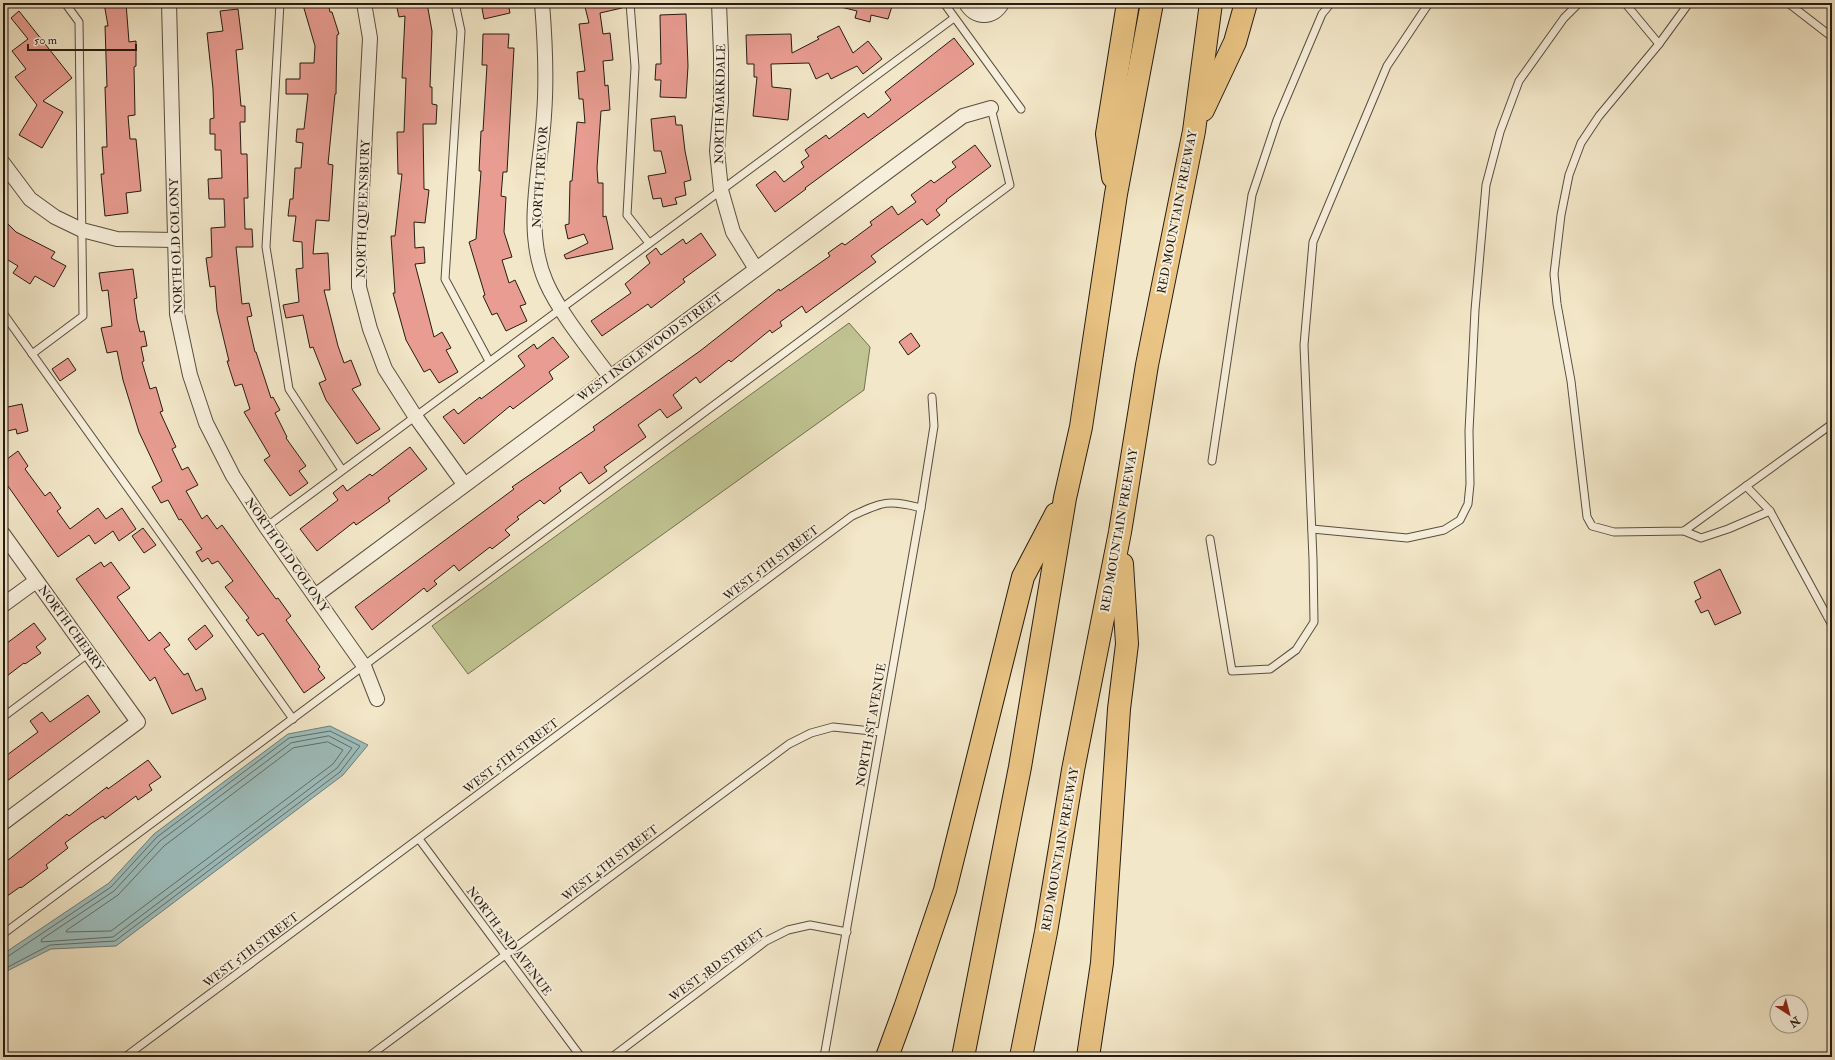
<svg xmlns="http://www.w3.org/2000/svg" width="1835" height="1060" viewBox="0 0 1835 1060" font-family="'IM FELL Double Pica',serif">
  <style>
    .green { fill: #c0c492; stroke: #737052 }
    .water { fill: #9dbebd; stroke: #6d7d79 }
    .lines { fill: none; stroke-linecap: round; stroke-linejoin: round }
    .shore { stroke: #626c68; stroke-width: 1 }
    .building { fill: #e99d92; stroke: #261b12 }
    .service-casing { stroke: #594e40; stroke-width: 9 }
    .minor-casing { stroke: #594e40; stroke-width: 16 }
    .motorway-casing { stroke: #261b12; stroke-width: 24 }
    .service { stroke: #f7efdb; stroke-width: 7 }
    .minor { stroke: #f7efdb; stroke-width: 14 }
    .motorway { stroke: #e9c484; stroke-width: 22 }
    .labels { text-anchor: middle; stroke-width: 4; stroke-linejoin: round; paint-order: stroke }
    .street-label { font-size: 12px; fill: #261b12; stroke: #f7efdb }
  </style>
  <rect width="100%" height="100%" fill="#f2e7c8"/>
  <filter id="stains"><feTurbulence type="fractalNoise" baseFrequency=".005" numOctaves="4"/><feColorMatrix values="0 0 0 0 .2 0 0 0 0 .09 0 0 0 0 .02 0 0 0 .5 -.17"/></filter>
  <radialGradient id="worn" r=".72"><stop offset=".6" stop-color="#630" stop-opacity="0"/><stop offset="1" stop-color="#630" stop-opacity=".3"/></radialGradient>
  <path class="green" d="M849,323l21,24 -6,43 -396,284 -36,-48z"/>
  <path class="water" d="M330,726l38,19 -25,30 -227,171 -65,3 -44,22 -4,16v-33l106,-71 45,-49 134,-100z"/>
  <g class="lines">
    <g class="shore">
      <path d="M329,736l23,12 -15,20 -224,169 -72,5 1,-3 72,-48 46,-50 131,-98z"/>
      <path d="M328,742l15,8 -10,14 -222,167 -45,1 1,-2 51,-35 46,-49 129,-98z"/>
      <path d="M3,957h4l104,-70 46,-50 132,-99 41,-7 30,15 -20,26 -225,169 -65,4 -44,23 -3,3"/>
    </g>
  </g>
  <g class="building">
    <path d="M104,3h22l3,39 7,-1v25l-2,1 1,48 -7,1 2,23h6l5,52 -15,2 2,20 -23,3 -4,-42h3l-2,-27h5l-2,-60h2l-2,-61h3z"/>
    <path d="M311,3h17l2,9h2l7,22 -2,1 -1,59h-1l-7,70 5,1 -4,56 -13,-1 -3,34 15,-1 2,37h-6l14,56 6,17 7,-3 10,25 -9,4 28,40 -23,15 -31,-44 -7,-17 7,-3 -13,-33 -3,1 -7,-33 -17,3 -3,-13 16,-3 -3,-33 7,-1 -1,-26 -9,-1 3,-25h-8l2,-17h3l2,-31h6l2,-25 -7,-1 1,-13h7l4,-35h-22v-15h14v-16h14l1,-17 -12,-41z"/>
    <path d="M396,3h31l5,28 -2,56h2v17l5,1 -1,19h-13l1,65 5,1 -4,33 -11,-1 1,26 9,-1 1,16 -10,1 19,73 8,-5 9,16 -5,2 12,22 -19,11 -9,-14 -6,3 -18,-32 -13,-47h2l-4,-57h4l7,-62h-4l-1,-42h7l2,-54h-4l3,-62 -6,1z"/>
    <path d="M481,3h27l2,10 -26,6z"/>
    <path d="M584,3h37l1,5 -22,5 3,21 7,-1 3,27 -10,1 2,25 3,-1 2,25 -9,1 -4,57 1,15h5v34l3,-1 7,33 -47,10 -2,-4 24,-12 -4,-9 -16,5 -3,-14 4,-1 1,-43h2l5,-59 8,1 -2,-24h-4l-2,-27 8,-1 -6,-47 10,-1z"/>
    <path d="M842,3h51l-5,16 -17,-4 -1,7 -15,-4 2,-7 -16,-4z"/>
    <path d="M238,9l5,40 -7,1 5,56h4v16h-5l1,32h6l1,44h-4l1,31h7l1,18h-17l6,57 7,-1 3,13 -5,1 8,35h1l15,46 2,-1 7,13 -5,3 12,24 -1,1 20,28 -7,5 9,12 -18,13 -26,-36 6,-4 -26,-44 6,-3 -8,-25 -7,2 -8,-25h2l-12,-50 -2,-25 -5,1 -4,-29 6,-1 -1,-29 14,-1 -1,-28h-15l-1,-20 14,-1 -1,-28h-6v-16h-5v-15l4,-1 -1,-29 -6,-56 16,-2 -3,-20z"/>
    <path d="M19,11l53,67 -29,23 20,11 -21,36 -23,-13 18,-30 -22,-28 11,-8 -14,-18 16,-12 -17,-21z"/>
    <path d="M686,14l2,52 -2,32 -26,-1 1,-17h-6l1,-16h5l-1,-49z"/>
    <path d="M839,26l14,27 15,-12 14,18 -19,15 -6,-8 -26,13 -3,-6 -12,6 -7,-16 -38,1 1,23 19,2 -3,31 -35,-4 4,-39h-3v-13h-7l-1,-29 45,-1 1,19 27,-14 -2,-2z"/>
    <path d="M483,34h26l-1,14h6l-7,124h-4l-2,24 5,1 -2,35 8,25 -10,3 7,23 6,-3 11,24 -6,2 7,15 -21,10 -9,-18 -5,2 -9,-19 2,-1 -16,-53 7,-3 5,-68h-2l2,-40h2l4,-66h-5z"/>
    <path d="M954,38l20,26 -169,124 1,1 -31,23 -19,-27 19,-14 9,11 20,-15 -3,-5 8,-6 -4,-6 21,-15 3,4 35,-26 4,5 23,-18 -6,-8z"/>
    <path d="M675,116l1,9h6l3,26 6,29 -7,2 2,13 -11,3 2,6 -14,3 -2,-9 -8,1 -5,-23 18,-3 -5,-22h-7l-3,-32z"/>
    <path d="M975,145l16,21 -45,34 1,1 -11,9 4,5 -13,10 -5,-6 -51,37 5,6 -70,51 -4,-7 -22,16 2,4 -10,7 -2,-3 -39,32 -2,-2 -29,23 -4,-6 -23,18 9,13 -15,10 -7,-9 -22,16 8,12 -42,30 3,4 -18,13 -8,-12 -22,16 2,3 -17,13 -4,-4 -23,17 2,2 -14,11 5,5 -18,14 -2,-2 -31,24 -5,-6 -20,16 3,3 -10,8 -3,-4 -52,42 -17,-23 159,-118 -2,-2 83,-57 -2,-3 107,-76 79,-62 1,2 50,-35 -2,-3 14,-10 3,2 27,-20 -2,-3 22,-16 6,9 18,-13 -5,-7 20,-15 3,3 22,-16 -4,-5z"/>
    <path d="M3,219l13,13 39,20 -4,6 15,8 -12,21 -19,-11 -5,8 -17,-11 5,-7 -15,-9z"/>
    <path d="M701,233l15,22 -33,24 2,3 -34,26 -3,-4 -46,32 -11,-15 40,-28 -6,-9 25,-21 -4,-7 10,-8 5,7 22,-16 3,5z"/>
    <path d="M133,269l4,29 -3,1 3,21 3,12 4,-1 3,15 -6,1 3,14 -2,1 8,27 6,-2 7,24 -3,1 16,35 -4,2 10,21 6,-3 10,18 -12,6 16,28 5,-4 10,14 5,-4 54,74 2,-1 13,18 -5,4 34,47 -2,2 7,9 -21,15 -41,-60 -5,3 -12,-16 3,-2 -24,-31 8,-6 -15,-20 -6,3 -4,-6 -6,4 -6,-10 6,-3 -21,-30 -2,1 -11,-20 -7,3 -9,-16 10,-6 -23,-49 -16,-52 -6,-29 -10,2 -6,-25 11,-2 -4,-36 -6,1 -3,-18z"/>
    <path d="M911,333l9,13 -12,9 -9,-13z"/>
    <path d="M553,337l16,20 -20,15 4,7 -40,30 -3,-3 -46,38 -21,-27 11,-8 4,5 22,-17 1,2 44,-33 -7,-10 16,-12 3,5z"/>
    <path d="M68,358l8,12 -16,11 -8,-12z"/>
    <path d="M22,404l6,27 -11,3 -1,-5 -13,3v-24z"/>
    <path d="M410,447l17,22 -39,29 2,3 -34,24 -2,-3 -37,29 -17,-22 38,-29 -5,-7 10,-8 4,6 23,-17 2,2z"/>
    <path d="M18,451l10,15 -3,3 20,27 5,-4 11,16 -4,3 13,18 28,-21 8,11 16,-11 14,21 -17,12 -6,-10 -18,13 -6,-9 -31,22 -55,-78v-17z"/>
    <path d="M143,528l13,17 -12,8 -12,-17z"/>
    <path d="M101,562l3,5 7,-5 19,26 -13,9 32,44 11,-9 10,13 -6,4 20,26 4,-2 8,18 6,-3 4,11 -34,15 -17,-37 -5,4 -74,-102z"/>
    <path d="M1720,569l21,44 -26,12 -7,-15 -7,3 -6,-12 6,-3 -7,-16z"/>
    <path d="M34,623l12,16 -10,8 5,6 -16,11 -1,-1 -21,16v-33z"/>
    <path d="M205,625l8,11 -17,14 -8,-11z"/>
    <path d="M88,695l12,17 -97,72v-26l35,-26 -8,-11 12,-9 8,10z"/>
    <path d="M148,760l13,17 -12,8 3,5 -14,10 -2,-4 -31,23 -2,-3 -11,7 -27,20 3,5 -22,17 2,3 -27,20 -1,-1 -17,12v-35l64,-50 2,2 38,-29 1,2z"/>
  </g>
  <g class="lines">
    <defs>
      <g id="service">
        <path d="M280,3l-14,244 23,142 53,81"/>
        <path d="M455,3l6,28 -16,248 44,82"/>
        <path d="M630,3l5,64 -8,148 22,28"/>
        <path d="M944,3l77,106"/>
        <path d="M1625,3l34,41"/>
        <path d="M1689,3l-30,41 -60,72 -18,27 -12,32 -8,40 -7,59 3,30 14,77 16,136 5,9 22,6 70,-1 148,-107"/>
        <path d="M1788,3l44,34"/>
        <path d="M3,313l290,406"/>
        <path d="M32,354l51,-38 -4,-294 -14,-19"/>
        <path d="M1212,461l40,-266 25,-75 45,-106 9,-11"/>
        <path d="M1746,486l24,25 62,114"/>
        <path d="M266,527l688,-509"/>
        <path d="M1312,529l95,9 37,-8 16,-10 8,-16 2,-20 -1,-53 6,-121 11,-125 14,-53 19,-51 45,-63 15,-15"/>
        <path d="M1684,531l17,7 27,-9 42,-18"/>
        <path d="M1210,539l22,132 38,-2 26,-19 18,-28 -1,-63 -9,-214 9,-103 74,-176 42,-63"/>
        <path d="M3,717l86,-64"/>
        <path d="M419,839l162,218"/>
        <path d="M3,934l1007,-749 -19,-77"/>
        <path d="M125,1057l727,-541c30,-14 36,-17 69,-8"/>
        <path d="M368,1057l421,-313 22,-11 22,-6 48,5"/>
        <path d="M612,1057l154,-116 22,-11 22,-5 37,7"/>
        <path d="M824,1057l97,-549 13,-82 -2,-29"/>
      </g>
      <g id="minor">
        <path d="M169,3l8,311 13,61 16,48 27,53 33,51 98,139 13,33"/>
        <path d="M364,3l6,35 -11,209v40l11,42 15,40 30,47 49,68"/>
        <path d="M542,3c3,37 5,74 2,112 -3,54 -21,115 2,167 13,30 44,68 64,95"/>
        <path d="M719,3l2,51v48l-4,49 4,39 12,42 23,37"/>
        <path d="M966,3c8,16 28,16 36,0"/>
        <path d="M3,163l27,36 25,18 27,13 35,9 58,1"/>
        <path d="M3,534l135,188 -135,101"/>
        <path d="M315,596l648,-480 28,-8"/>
        <path d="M3,605l33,-24"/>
      </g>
      <g id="motorway">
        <path d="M1203,110l32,-68 11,-39"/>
        <path d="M1113,177l-6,-43 21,-131"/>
        <path d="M887,1057l18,-49 40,-118 78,-313 33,-63"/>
        <path d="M963,1057l57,-290 45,-269 16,-71 35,-233 36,-191"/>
        <path d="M1021,1057l25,-125 27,-162 47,-238 27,-167 47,-234 17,-128"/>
        <path d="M1088,1057l14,-94 17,-254 8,-65 -5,-80"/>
      </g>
    </defs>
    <use href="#service" class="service-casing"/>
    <use href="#minor" class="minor-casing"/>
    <use href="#motorway" class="motorway-casing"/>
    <use href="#service" class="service"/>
    <use href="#minor" class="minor"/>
    <use href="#motorway" class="motorway"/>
  </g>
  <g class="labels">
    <g class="street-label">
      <text transform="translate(720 104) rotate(-89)" y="4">NORTH MARKDALE</text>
      <text transform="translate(540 177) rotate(-86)" y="4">NORTH TREVOR</text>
      <text transform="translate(363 209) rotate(-88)" y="4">NORTH QUEENSBURY</text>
      <text transform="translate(1177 212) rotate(-79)" y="4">RED MOUNTAIN FREEWAY</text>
      <text transform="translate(176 246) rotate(-92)" y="4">NORTH OLD COLONY</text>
      <text transform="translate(650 347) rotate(-36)" y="4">WEST INGLEWOOD STREET</text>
      <text transform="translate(1119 530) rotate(-80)" y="4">RED MOUNTAIN FREEWAY</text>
      <text transform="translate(287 555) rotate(55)" y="4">NORTH OLD COLONY</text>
      <text transform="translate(771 563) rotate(-37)" y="4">WEST 5TH STREET</text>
      <text transform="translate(71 628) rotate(54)" y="4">NORTH CHERRY</text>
      <text transform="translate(871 725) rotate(-80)" y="4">NORTH 1ST AVENUE</text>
      <text transform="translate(511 756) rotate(-37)" y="4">WEST 5TH STREET</text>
      <text transform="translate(1060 849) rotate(-80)" y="4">RED MOUNTAIN FREEWAY</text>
      <text transform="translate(610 863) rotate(-37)" y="4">WEST 4TH STREET</text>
      <text transform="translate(509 941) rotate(53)" y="4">NORTH 2ND AVENUE</text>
      <text transform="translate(251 950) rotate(-37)" y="4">WEST 5TH STREET</text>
      <text transform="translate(717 965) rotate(-36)" y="4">WEST 3RD STREET</text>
    </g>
  </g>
  <rect width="1835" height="1060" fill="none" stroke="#f2e7c8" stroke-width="16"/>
  <rect x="4" y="4" width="1827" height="1052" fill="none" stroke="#261b12" stroke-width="2"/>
  <rect x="8" y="8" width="1819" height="1044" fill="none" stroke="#261b12"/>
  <g transform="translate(1789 1014) rotate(144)"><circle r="19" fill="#f7efdb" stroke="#a39a8b"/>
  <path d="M0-3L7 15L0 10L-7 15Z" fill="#8f2418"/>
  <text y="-6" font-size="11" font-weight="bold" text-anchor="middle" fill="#261b12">N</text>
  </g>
  <path d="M28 44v6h108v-6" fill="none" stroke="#261b12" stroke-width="2"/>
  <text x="34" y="44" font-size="12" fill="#261b12" stroke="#f7efdb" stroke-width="3" paint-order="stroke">50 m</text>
  <rect width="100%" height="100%" filter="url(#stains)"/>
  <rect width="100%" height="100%" fill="url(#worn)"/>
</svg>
